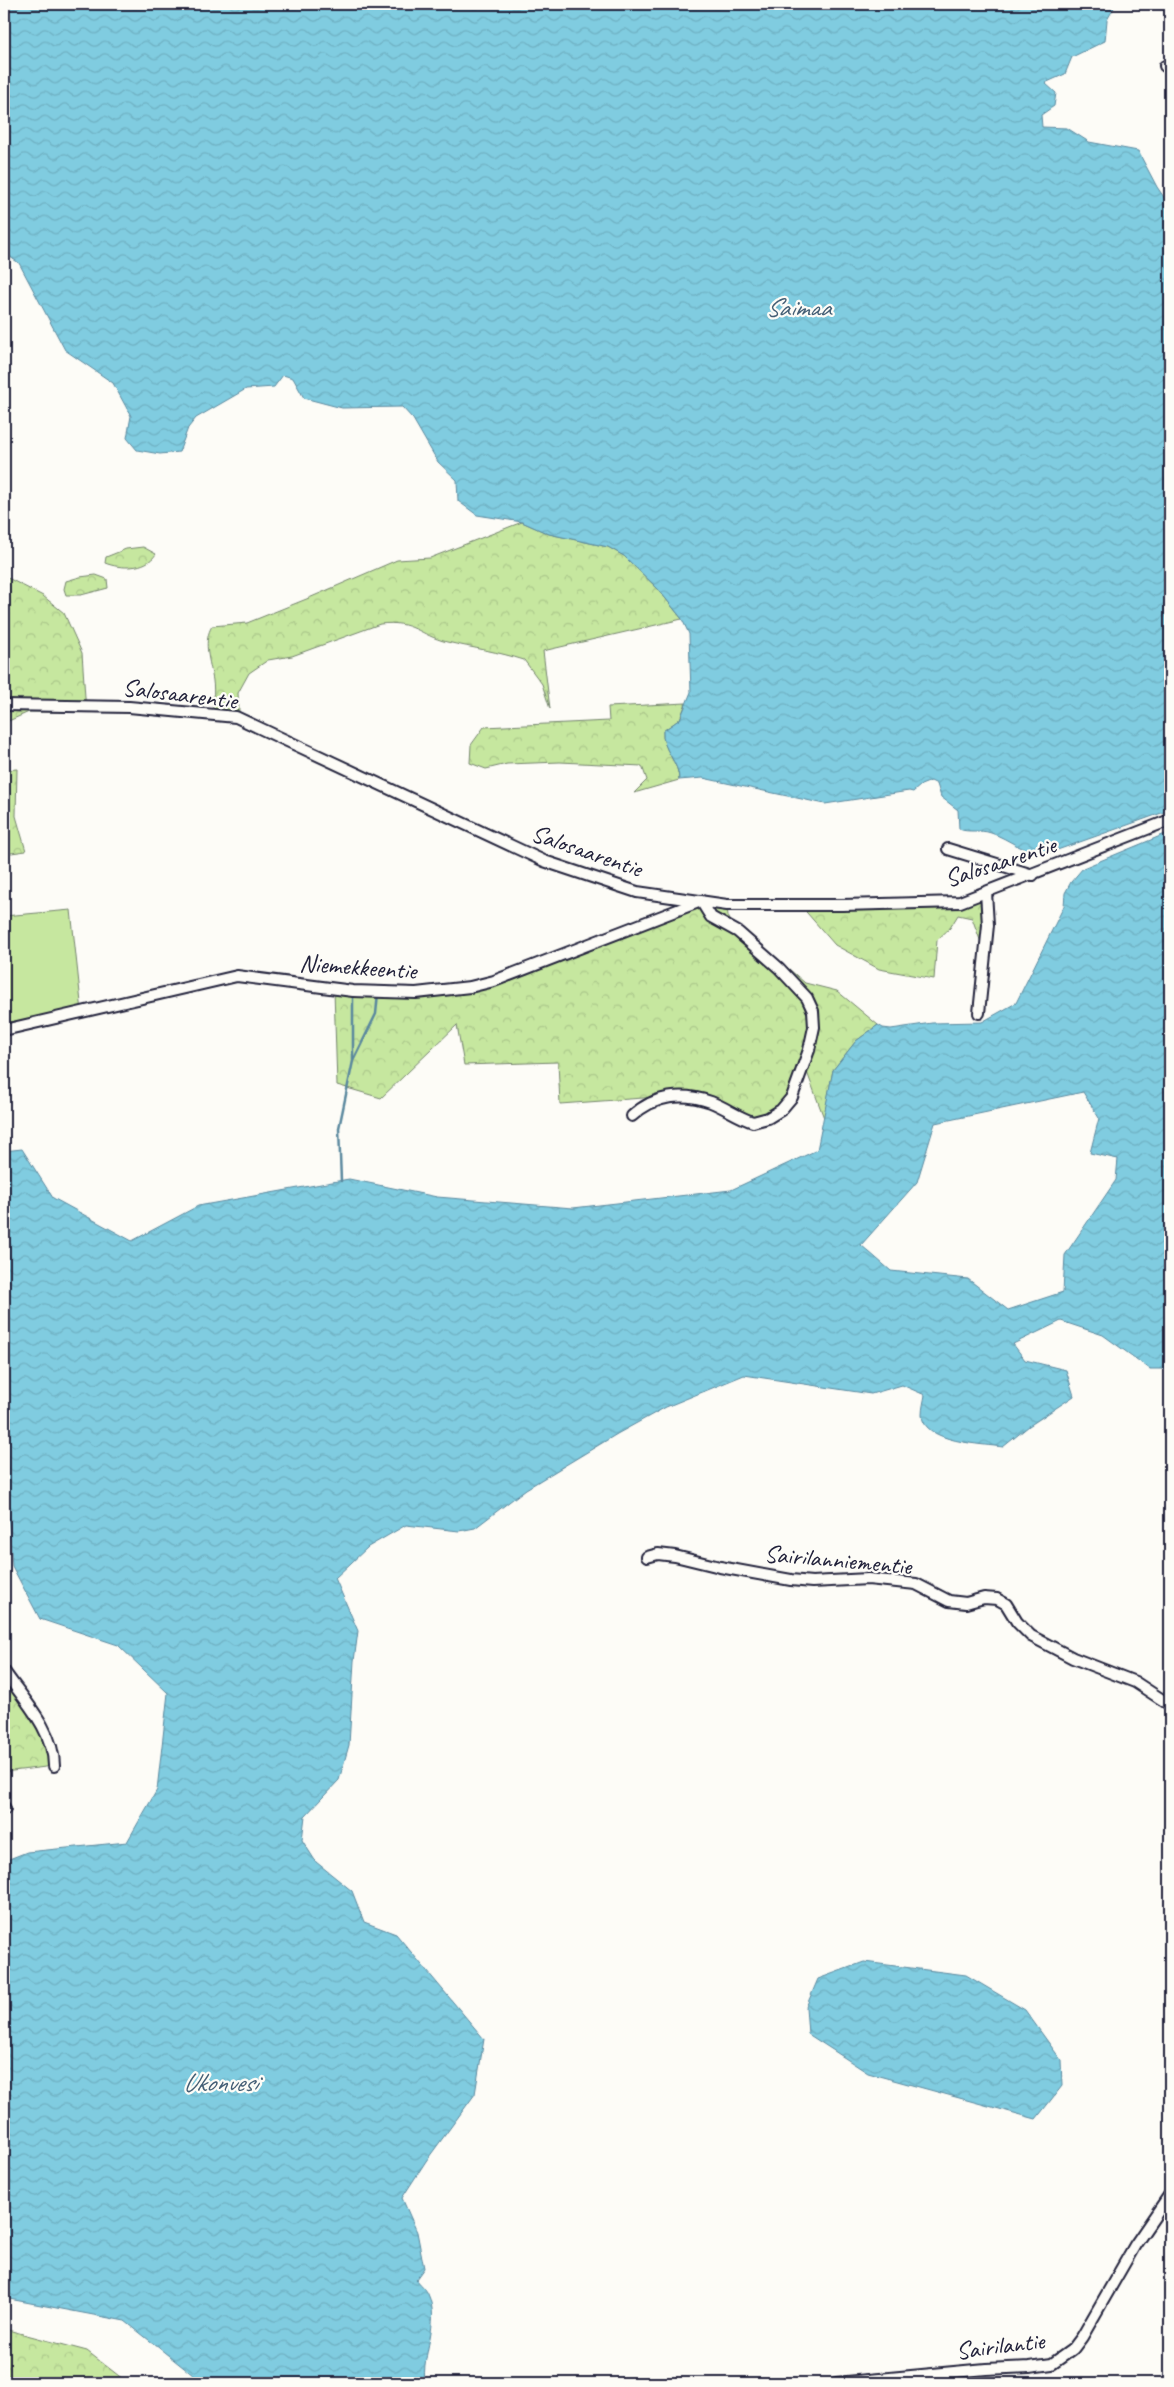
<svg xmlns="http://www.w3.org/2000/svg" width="1174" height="2387" viewBox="0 0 1174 2387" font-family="Caveat,sans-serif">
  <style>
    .grass { fill: #c6e79f; stroke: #74846d }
    .forest { fill: url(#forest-crowns); stroke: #74846d }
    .water { fill: url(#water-waves); stroke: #5a889e; fill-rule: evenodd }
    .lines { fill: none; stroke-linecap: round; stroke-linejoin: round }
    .stream { stroke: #5a889e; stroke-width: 2.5 }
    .minor-casing { stroke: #22223b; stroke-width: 14 }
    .minor { stroke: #fdfcf7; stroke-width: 10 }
    .labels { text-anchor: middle; stroke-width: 4.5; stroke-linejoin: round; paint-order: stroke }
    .street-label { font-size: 25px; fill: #22223b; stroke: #fdfcf7 }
    .water-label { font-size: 26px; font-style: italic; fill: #435e75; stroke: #fdfcf7 }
  </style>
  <defs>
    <pattern id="forest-crowns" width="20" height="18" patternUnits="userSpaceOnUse" patternTransform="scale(1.25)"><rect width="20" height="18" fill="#c6e79f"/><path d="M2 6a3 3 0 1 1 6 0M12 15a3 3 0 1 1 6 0" fill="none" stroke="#aac68a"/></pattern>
    <pattern id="water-waves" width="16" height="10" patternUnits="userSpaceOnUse" patternTransform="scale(1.25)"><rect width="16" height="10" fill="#80cce0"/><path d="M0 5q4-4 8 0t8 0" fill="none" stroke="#6eafc1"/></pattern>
  </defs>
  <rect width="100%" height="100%" fill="#fdfcf7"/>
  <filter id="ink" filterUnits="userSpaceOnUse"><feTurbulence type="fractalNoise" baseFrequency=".02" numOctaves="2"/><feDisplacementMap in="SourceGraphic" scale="10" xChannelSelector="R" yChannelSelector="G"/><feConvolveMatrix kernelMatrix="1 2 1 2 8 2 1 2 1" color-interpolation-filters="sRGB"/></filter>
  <g filter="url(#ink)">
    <path class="grass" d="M71,910l11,102 -78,18v-114z"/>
    <g class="forest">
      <path d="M522,522l27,12 59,13 16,9 34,33 24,30 -139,32 7,58 -8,-25 -18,-24c-25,-8 -51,-12 -77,-18 -28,-7 -34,-22 -67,-18l-88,32 -24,4 -19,13 -11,20 1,18 -3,6 -23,-2c0,-13 2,-27 -1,-40 -3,-17 -9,-34 0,-49l35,-3 62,-25 88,-38 33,-2z"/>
      <path d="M143,547l13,7c-10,16 -36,15 -51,9l1,-6 20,-8z"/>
      <path d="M96,575l11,4 1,9 -27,7h-15l-2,-6 2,-8 14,-4z"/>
      <path d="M4,576l39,20 21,17 18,40 4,59h-57l-25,11z"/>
      <path d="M686,703l-6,16 -17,12c-2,18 17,32 16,49l-45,13 13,-13 -5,-14 -82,-4 -53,2 -21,5 -16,-6 1,-18 13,-18 125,-6 -1,-14z"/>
      <path d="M17,769l-1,47 10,35 -22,3v-84z"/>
      <path d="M701,901l26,4 1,11 4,8 33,24 40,35 32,8 41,34 -22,16 -23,29 -9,48 -20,-54 -12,33 -39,25 -25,-12 -57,-14 -111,8 -2,-42 -94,3 -7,-40 -76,73 -44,-13 -3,-95 136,-3z"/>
      <path d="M987,901v58l-15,-41 -14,-3 -8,13 -13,12 -3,39 -55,-10 -44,-24 -35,-40z"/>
      <path d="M4,1671l39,56 11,39 -50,6z"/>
      <path d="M4,2329l83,22 41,32h-124z"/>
    </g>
    <g class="water">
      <path d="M4,4h1112l-9,16 -2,21 -33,16 -7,17 -20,9 11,10 -2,13 -13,9 1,12 25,1 22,14 49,9 19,36 13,19v604l-124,44c-22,0 -36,-15 -55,-21 -11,-4 -23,0 -32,-4l-1,-19 -17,-13 -4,-13 -6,-3 -10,4 -8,7 -4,-1 -84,13 -122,-26 -24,2c1,-17 -18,-31 -16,-49l17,-12 11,-27 -2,-58 -7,-15 -24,-30 -34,-33 -16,-9 -59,-13 -27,-12 -45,-7 -19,-14 -1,-21 -19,-18 -25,-43 -11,-12 -60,1 -38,-10 -11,-20 -10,-3 -9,12 -28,2 -50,29 -8,10 -9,24 -19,2 -23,-4 -10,-12 4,-22 -18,-33 -48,-33 -46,-87 -15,-10z"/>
      <path d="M1170,832v537h-20l-47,-34 -42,-14 -48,23 12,16 41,10 8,26 -45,30 -26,21c-20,-3 -80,-4 -81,-32 0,-7 2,-14 3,-20l-23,-10 -31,9 -127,-19 -78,32 -49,27 -91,55 -51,39 -16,3 -53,-6 -38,22 -33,31 23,53 -4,30 -5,84 -10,35 -34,36 -3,24 14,22 36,29 12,31 32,12 88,105 -9,55 -49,67 -24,37 15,34 7,36 -8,11c4,5 10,10 12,15 13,28 -7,61 -3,89h-222l-78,-62 -121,-23v-437l23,-9 100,-10 30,-52 11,-97 -50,-48 -78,-26 -28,-53 -8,-110v-305l18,-2 31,49 79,43 66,-35 151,-27 88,18 136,11 158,-18 86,-40 16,-80 23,-29 22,-16 5,3 8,1 41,-6 50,-1 34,-19 48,-97 1,-13 6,-11 12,-14zM1083,1092l16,26 -9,35 28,6 -2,21 -51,75 -2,37 -55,18 -40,-31 -77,-8 -30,-26 56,-63 18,-59z"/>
      <path d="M864,1962l102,13 59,35 36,50 1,26 -26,33 -168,-46 -60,-39 -2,-27 12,-28z"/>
    </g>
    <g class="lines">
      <g class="stream">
        <path d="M353,993v67"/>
        <path d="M341,1181l-2,-53 14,-67 23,-47 2,-21"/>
      </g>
      <defs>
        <g id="minor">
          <path d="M1165,66l5,-1"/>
          <path d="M4,705l125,2 107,10 308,144 93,31 90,13h115l118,-3 210,-82"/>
          <path d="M948,849l85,26"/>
          <path d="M979,1013l9,-88 -2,-33"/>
          <path d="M4,1030l233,-54 116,15 63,2 54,-6 24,-6 207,-80 10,16 27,15 41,36 28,30 6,13 1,16 -5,23 -17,47 -11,13 -13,8 -15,4c-15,-5 -27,-14 -42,-20 -28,-10 -57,-7 -79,14"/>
          <path d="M647,1557l11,-3 17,2 45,11 71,13 21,2 56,-3 48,5 33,17 17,2 18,-5 13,1 9,5 11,18 14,14 42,22 62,24 35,23"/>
          <path d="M4,1671c19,28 50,59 50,95"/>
          <path d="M4,1807l1,2"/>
          <path d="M836,2383l150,-14 43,-2 23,-3 21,-15 9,-12 53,-92 35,-51"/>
        </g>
      </defs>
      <use href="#minor" class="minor-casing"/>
      <use href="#minor" class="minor"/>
    </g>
  </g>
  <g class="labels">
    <g class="street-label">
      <text transform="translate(180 693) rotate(7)" y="9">Salosaarentie</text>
      <text transform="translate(587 850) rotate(19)" y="9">Salosaarentie</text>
      <text transform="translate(1000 861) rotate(-18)" y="9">Salosaarentie</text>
      <text transform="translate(358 966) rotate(4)" y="9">Niemekkeentie</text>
      <text transform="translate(838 1559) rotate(5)" y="9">Sairilanniementie</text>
      <text transform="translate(1000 2345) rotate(-7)" y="9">Sairilantie</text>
    </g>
    <g class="water-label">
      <text x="798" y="316">Saimaa</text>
      <text x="220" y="2091">Ukonvesi</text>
    </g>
  </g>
  <rect width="1174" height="2387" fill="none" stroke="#fdfcf7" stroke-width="20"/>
  <rect x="10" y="10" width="1154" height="2367" fill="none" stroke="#22223b" stroke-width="2" filter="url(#ink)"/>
</svg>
